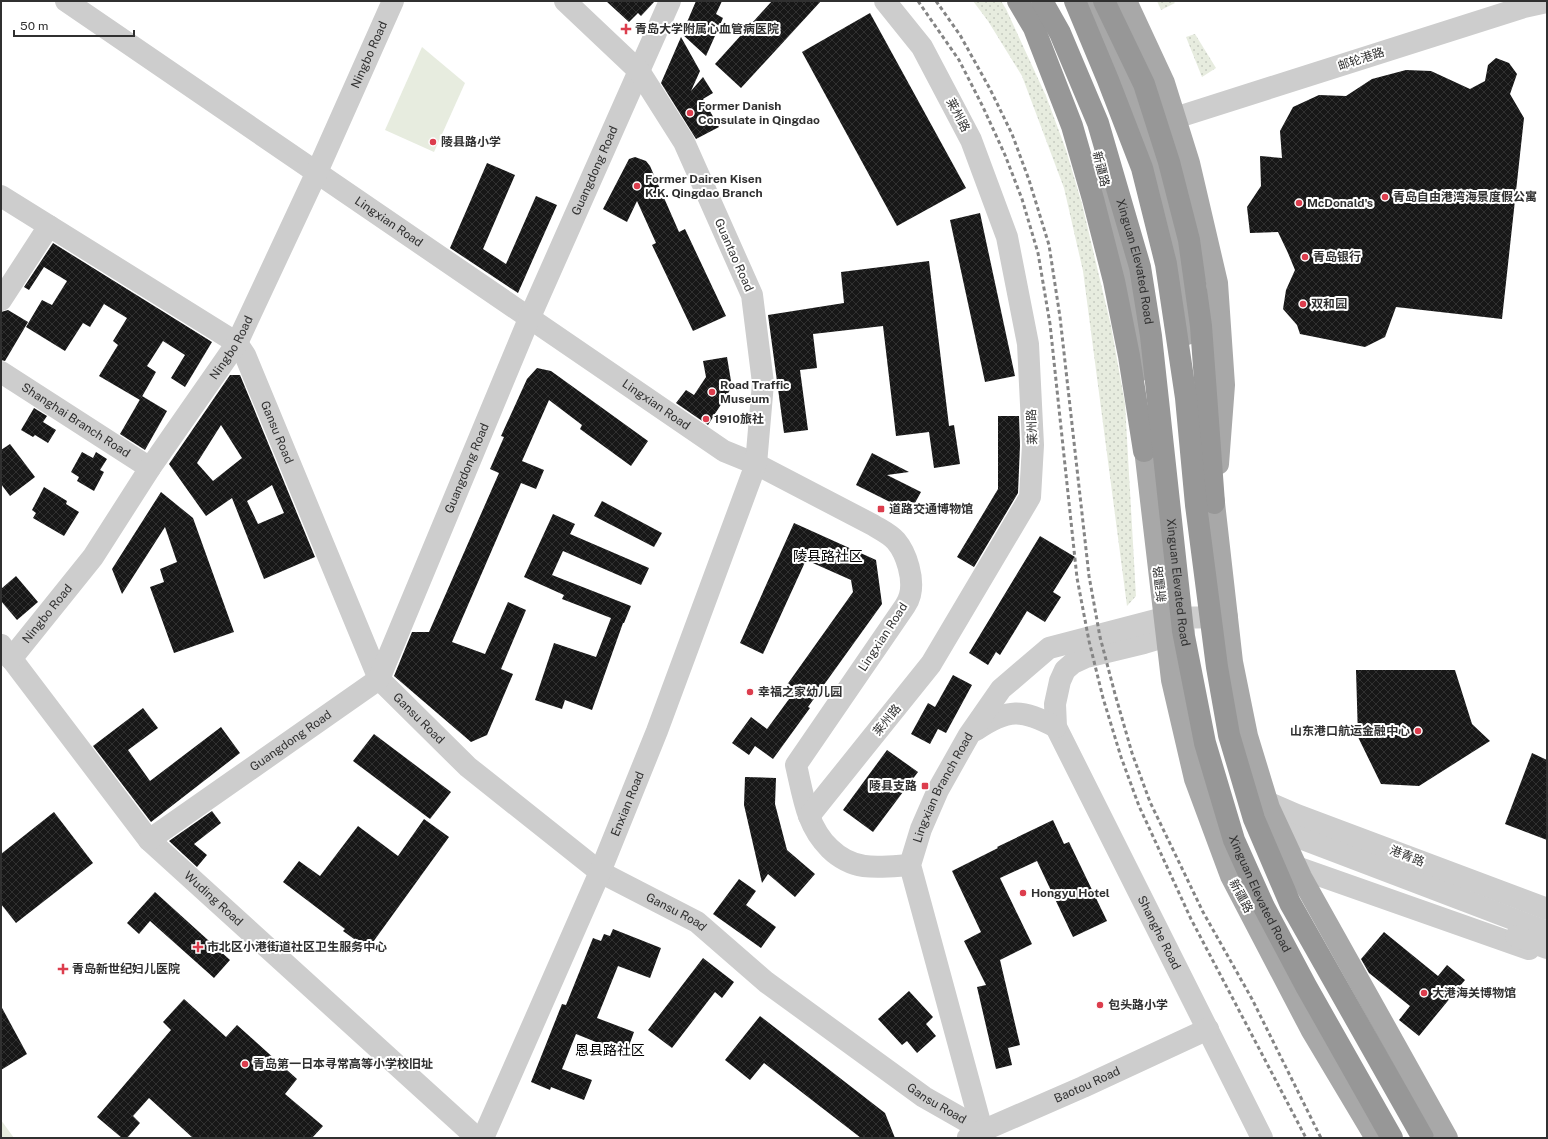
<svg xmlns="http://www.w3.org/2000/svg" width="1548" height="1139" viewBox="0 0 1548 1139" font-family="'Public Sans','Noto Sans SC',sans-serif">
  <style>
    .grass { fill: url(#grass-dots) }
    .garden { fill: #e7ecdf }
    .building { fill: url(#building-cross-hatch); fill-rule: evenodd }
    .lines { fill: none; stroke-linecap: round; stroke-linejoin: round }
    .minor { stroke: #cdcdcd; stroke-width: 22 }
    .major { stroke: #a8a8a8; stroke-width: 22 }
    .highway { stroke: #979797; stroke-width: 22 }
    .rail { stroke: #858585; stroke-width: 3; stroke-dasharray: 4 3; stroke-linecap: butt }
    .highway-bridge { stroke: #979797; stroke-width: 22 }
    .poi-dot { fill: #dc3d4d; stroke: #fff; stroke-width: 1.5 }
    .labels { text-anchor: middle; stroke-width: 4; stroke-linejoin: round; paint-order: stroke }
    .poi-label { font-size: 12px; font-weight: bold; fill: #303030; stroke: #fff; text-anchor: start }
    .street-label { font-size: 12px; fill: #303030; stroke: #fff }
    .quarter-label { font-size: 14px; fill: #000; stroke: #fff }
  </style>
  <defs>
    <pattern id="grass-dots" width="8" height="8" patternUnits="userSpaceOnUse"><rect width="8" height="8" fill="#e7ecdf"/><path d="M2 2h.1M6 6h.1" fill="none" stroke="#c6cbc0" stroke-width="1.8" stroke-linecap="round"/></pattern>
    <pattern id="building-cross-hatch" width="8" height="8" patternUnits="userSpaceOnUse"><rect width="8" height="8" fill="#171717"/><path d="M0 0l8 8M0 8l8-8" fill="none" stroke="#303030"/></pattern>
  </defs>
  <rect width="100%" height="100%" fill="#fff"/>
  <g class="grass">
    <path d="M973,1h28l5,8 40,87 20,54 16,54 29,122 14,78 11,192 -9,10 -44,-335 -19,-83 -42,-112 -34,-55z"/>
    <path d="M1157,1h16l2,2 -14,7z"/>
    <path d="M1195,34l21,34 -14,9 -16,-40z"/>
  </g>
  <g class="garden">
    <path d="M422,47l43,36 -31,69 -49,-22z"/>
    <path d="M1,1120l13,18h-13z"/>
  </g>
  <g class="building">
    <path d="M606,1h49l-14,15 -3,-3 -9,9z"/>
    <path d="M696,1h26l-6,13 7,4 -17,38 -24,-22z"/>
    <path d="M772,1h49l-80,87 -26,-24z"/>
    <path d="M870,13l96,175 -69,38 -95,-174z"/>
    <path d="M681,37l19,34 -9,20 12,-14 10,16 -10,6 16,28 -23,12 -35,-56z"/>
    <path d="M1496,58l13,5 8,11 -7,20 14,24 -22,201 -106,-12 -11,30 -20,10 -65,-13 -3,-9 -14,-16 3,-19 9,-20 -7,-17 -10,-21 -28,1 -3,-26 14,-21 -1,-30 22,2 -2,-27 13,-24 26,-12 27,1 26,-17 34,-9 25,1 39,18 15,-8 3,-16z"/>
    <path d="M635,157l11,4 4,5 29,66 6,-3 41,87 -33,15 -41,-86 4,-2 -19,-42 -10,21 -24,-13 26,-50z"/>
    <path d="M487,163l28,12 -32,74 23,15 30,-68 21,9 -39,88 -68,-45z"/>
    <path d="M980,213l35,163 -30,6 -35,-162z"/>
    <path d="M53,243l159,99 -27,45 -14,-9 14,-23 -22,-14 -16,25 9,6 -16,28 -41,-24 19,-31 -5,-4 14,-23 -23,-14 -14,23 -7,-4 -18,28 -39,-24 16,-27 10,5 15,-24 -23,-14 -15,23 -5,-3z"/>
    <path d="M929,261l20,165 5,-1 6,39 -26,4 -5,-36 -33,4 -13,-110 -70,8 4,34 -17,2 8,60 -24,3 -16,-118 76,-12 -3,-31z"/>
    <path d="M8,310l20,12 -23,39 -4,-1v-48z"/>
    <path d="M727,357l5,30 -24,38 -32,-22 10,-13 8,5 12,-18 -3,-16z"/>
    <path d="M537,368l14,3 97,70 -17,25 -51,-37 2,-4 -33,-25 -27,61 22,9 -8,19 -15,-6 -69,159 33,12 23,-52 18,8 -25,59 12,5 -26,61 -16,7 -77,-66 18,-44h17l70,-159 -9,-4 14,-32 -3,-1 26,-57z"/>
    <path d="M230,375h10l75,182 -51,22 -32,-81 -26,18 -37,-52zM221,425l21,33 -29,23 -16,-18zM272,485l12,28 -26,11 -11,-23z"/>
    <path d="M142,396l25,15 -22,39 -25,-16z"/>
    <path d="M34,408l13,8 -4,6 13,8 -8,13 -13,-8 -2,2 -12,-7z"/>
    <path d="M998,416h21l1,29 -2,48 -44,74 -17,-10 41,-68z"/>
    <path d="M10,444l25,33 -25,19 -9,-12v-34z"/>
    <path d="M82,452l11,6 3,-6 11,7 -7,11 4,2 -10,19 -17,-10 2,-4 -8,-5z"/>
    <path d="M872,453l37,19 -22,3 34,17 -11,20 -54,-27z"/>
    <path d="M44,487l23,14 -1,3 13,8 -15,24 -31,-18 3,-5 -4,-3z"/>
    <path d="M161,492l32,26 41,114 -60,21 -24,-66 14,-5 -4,-13 17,-7 -12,-35 -43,67 -10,-25z"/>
    <path d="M602,501l60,32 -8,14 -60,-31z"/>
    <path d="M553,514l22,10 -5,10 79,34 -8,17 -78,-34 -11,24 79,31 -7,17h-1l-31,87 -27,-10 -3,9 -27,-9 19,-57 42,14 15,-39 -49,-19 2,-4 -40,-18z"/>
    <path d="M794,523l82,37 6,44 -74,103 2,1 -37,51 -18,-13 -6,9 -17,-12 19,-26 16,12 25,-34 -8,-6 69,-97 -2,-12 -45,-20 -43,94 -23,-11z"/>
    <path d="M1040,536l35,21 -22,35 8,5 -16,25 -18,-11 -27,44 -4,-3 -8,13 -19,-12z"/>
    <path d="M16,576l22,26 -21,18 -16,-19v-12z"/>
    <path d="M1356,670h99l17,54 18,17 -71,45 -38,-2 -23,-47z"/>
    <path d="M953,675l19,10 -26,48 -8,-4 -8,15 -19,-10 17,-31 7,4z"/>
    <path d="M143,708l15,20 -30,22 22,31 71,-54 19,26 -89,69 -58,-76z"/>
    <path d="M374,734l77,58 -21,27 -77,-58z"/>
    <path d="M887,750l31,22 -45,60 -30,-22z"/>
    <path d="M1532,753l15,7v80l-42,-16z"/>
    <path d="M745,777l31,1 -1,26 12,46 28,24 -20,23 -27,-23 -6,9 -18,-78z"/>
    <path d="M212,811l9,12 -27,21 13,11 -10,12 -28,-26z"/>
    <path d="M54,812l39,51 -77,60 -15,-19v-50z"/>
    <path d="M424,819l25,18 -81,112 -25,-18 2,-2 -62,-47 16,-21 21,15 38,-50 40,30z"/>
    <path d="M1053,820l11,24 5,-2 38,79 -34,16 -36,-76 -37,17 32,66 -32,16 20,85 -12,3 4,17 -16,4 -19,-82 9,-2 -22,-44 17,-9 -29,-61 46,-23 -1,-1z"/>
    <path d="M739,879l17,12 -10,14 30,22 -15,21 -48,-34z"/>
    <path d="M155,892l75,68 -16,18 -64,-57 -11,13 -12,-11z"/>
    <path d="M613,929l48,19 -11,30 -32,-12 -21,52 37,14 -8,22 -50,-20 -14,35 30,11 -8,20 -33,-13 -1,3 -19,-8 31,-78 4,1 27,-67 8,3 3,-7 6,2z"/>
    <path d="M1384,932l54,44 9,-11 18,15 -46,56 -20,-16 11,-14 -41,-33 -8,-14z"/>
    <path d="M703,958l31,24 -12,16 -7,-6 -43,56 -24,-18z"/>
    <path d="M909,991l24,26 -7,7 10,12 -19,17 -10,-12 -5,4 -24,-26z"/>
    <path d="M184,999l42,38 11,-12 60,54 -12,15 38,32 -11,12h-119l-44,-40 -16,18 7,7 -13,15h-5l-25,-21 74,-87 -8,-8z"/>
    <path d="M1,1006l26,48 -26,16z"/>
    <path d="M760,1016l125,97 10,25h-34l-97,-75 -14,17 -25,-20z"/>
  </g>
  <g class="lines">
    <g class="minor">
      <path id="s1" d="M66,1l658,450 32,13 117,61c8,5 17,9 23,16 11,13 18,38 14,54 -1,4 -3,8 -5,11l-109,159c4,17 7,35 13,51 9,24 28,46 55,50 15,2 30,0 46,-1"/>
      <path d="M1175,118l349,-111 23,-5"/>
      <path id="s2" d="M1,196l236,147 8,12 134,324 89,88 132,105 97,50 69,60 158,115 58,33"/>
      <path d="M1,300l48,-74"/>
      <path id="s3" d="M1,372l149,96"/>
      <path id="s4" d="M1184,631l-40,12 -58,14 -13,6 -8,7 -5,11 -5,23 1,23 206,411"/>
      <path id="s5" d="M1,645l148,195 328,298"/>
      <path id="s6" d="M11,659l82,-102 57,-89 87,-125 79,-169 77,-173"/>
      <path d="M976,730c32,-22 46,-21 80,-3"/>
      <path d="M1267,802l30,13 250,94"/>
      <path d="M809,816l122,-152 99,-167 3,-52 -5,-101 -21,-107 -36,-97 -49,-93 -37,-46"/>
      <path d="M1279,830l268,102"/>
      <path id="s7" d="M149,840l230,-161 150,-360 141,-318"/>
      <path d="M1296,867l233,82"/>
      <path d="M1516,936l31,12"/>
      <path id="s8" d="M982,1130l-72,-265 11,-36 17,-39 31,-55 32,-46 48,-41 115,-30 63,-1"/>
      <path id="s9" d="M968,1137l115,-50 125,-58"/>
      <path id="s10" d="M483,1138l117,-266 57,-141 99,-267 7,-81 -11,-88 -68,-153 -45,-71 -74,-70"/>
    </g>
    <g class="major">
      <path d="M1087,1l36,76 31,83 14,59 14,80 5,35"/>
      <path d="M1126,1l38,82 25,80 28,120 7,102 -6,79"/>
      <path d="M1100,164l36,149 3,58"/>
      <path d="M1143,432l29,248 23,99 36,97 80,153 65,109"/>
      <path d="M1211,485l3,18 18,159 15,74 22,72 32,69 146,261"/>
    </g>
    <g class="highway">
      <path d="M1018,1l16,27 38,98 21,73 21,82 15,75 15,95"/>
      <path d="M1104,1l40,83 25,78 20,78 12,86 13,177"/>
    </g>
    <g class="rail">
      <path d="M918,1l41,59 24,47 22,48 17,44 16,54 12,71 27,254 12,63 14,57 18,59 18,49 52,113 115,219"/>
      <path d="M936,1l24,34 30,54 22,45 17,46 20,65 11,72 29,259 11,61 15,57 17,59 18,49 53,110 49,87 69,139"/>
    </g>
    <g class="highway-bridge">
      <path id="s11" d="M1042,1l18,32 38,90 42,144 11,69 32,295 22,112 29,97 30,67 42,79 86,152"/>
      <path d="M1075,1l33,79 34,88 24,96 20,134 10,107 21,162 12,68 25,84 36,84 133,235"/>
    </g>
  </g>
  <g class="poi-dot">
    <path d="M624 23h4v4h4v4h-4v4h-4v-4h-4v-4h4z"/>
    <circle cx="690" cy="113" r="4"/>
    <circle cx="433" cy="142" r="4"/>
    <circle cx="637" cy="186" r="4"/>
    <circle cx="1385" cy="197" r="4"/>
    <circle cx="1299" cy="203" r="4"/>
    <circle cx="1305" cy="257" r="4"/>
    <circle cx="1303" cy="304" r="4"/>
    <circle cx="712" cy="392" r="4"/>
    <circle cx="706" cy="419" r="4"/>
    <rect x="877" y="505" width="8" height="8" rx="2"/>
    <circle cx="750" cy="692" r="4"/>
    <circle cx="1418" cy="731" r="4"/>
    <rect x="921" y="782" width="8" height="8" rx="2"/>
    <circle cx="1023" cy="893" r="4"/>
    <path d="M196 941h4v4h4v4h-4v4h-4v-4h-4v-4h4z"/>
    <path d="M61 963h4v4h4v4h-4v4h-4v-4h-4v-4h4z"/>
    <circle cx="1424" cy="993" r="4"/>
    <circle cx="1100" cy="1005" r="4"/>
    <circle cx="245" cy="1064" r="4"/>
  </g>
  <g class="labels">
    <g class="poi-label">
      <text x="635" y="33">青岛大学附属心血管病医院</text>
      <text x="698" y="110">Former Danish<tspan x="698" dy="14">Consulate in Qingdao</tspan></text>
      <text x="441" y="146">陵县路小学</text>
      <text x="645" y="183">Former Dairen Kisen<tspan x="645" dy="14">K.K. Qingdao Branch</tspan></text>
      <text x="1393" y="201">青岛自由港湾海景度假公寓</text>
      <text x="1307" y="207">McDonald's</text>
      <text x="1313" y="261">青岛银行</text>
      <text x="1311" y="308">双和园</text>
      <text x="720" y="389">Road Traffic<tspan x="720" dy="14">Museum</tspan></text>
      <text x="714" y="423">1910旅社</text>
      <text x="889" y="513">道路交通博物馆</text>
      <text x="758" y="696">幸福之家幼儿园</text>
      <text x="1410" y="735" text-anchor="end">山东港口航运金融中心</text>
      <text x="917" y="790" text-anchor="end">陵县支路</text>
      <text x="1031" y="897">Hongyu Hotel</text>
      <text x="207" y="951">市北区小港街道社区卫生服务中心</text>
      <text x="72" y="973">青岛新世纪妇儿医院</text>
      <text x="1432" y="997">大港海关博物馆</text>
      <text x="1108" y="1009">包头路小学</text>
      <text x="253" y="1068">青岛第一日本寻常高等小学校旧址</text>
    </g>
    <g class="street-label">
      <text dy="4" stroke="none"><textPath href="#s6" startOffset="706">Ningbo Road</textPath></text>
      <text transform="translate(1361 59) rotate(-18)" y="4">邮轮港路</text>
      <text transform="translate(958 115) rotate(62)" y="4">莱州路</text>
      <text transform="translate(1101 169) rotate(76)" y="4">新疆路</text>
      <text dy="4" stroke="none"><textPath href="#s7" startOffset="833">Guangdong Road</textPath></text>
      <text dy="4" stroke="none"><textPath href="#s1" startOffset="391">Lingxian Road</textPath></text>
      <text transform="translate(734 255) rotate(66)" y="4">Guantao Road</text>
      <text dy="4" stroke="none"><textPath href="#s11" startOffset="278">Xinguan Elevated Road</textPath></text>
      <text dy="4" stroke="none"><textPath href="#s6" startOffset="382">Ningbo Road</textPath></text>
      <text dy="4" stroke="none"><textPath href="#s1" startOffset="715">Lingxian Road</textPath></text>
      <text dy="4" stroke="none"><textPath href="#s3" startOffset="89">Shanghai Branch Road</textPath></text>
      <text transform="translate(1032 427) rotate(-92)" y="4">莱州路</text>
      <text dy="4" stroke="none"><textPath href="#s2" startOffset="376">Gansu Road</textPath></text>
      <text dy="4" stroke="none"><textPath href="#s7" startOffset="509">Guangdong Road</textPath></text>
      <text dy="4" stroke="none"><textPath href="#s11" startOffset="602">Xinguan Elevated Road</textPath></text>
      <text transform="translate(1160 584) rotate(-97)" y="4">新疆路</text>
      <text dy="4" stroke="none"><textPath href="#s6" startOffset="58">Ningbo Road</textPath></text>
      <text transform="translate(883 637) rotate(-57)" y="4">Lingxian Road</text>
      <text dy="4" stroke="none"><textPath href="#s2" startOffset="699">Gansu Road</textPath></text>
      <text transform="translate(887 720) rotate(-51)" y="4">莱州路</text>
      <text dy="4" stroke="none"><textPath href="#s7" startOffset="173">Guangdong Road</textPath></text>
      <text dy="4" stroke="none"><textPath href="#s8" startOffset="359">Lingxian Branch Road</textPath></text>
      <text dy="4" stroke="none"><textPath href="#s10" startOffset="364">Enxian Road</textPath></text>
      <text transform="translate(1407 856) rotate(21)" y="4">港青路</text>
      <text dy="4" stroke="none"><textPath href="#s11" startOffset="926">Xinguan Elevated Road</textPath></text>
      <text transform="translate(1241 896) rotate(62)" y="4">新疆路</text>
      <text dy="4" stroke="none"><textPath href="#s5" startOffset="332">Wuding Road</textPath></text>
      <text dy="4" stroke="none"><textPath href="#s2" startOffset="1023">Gansu Road</textPath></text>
      <text dy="4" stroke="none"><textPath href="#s4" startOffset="415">Shanghe Road</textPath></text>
      <text dy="4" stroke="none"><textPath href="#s9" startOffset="130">Baotou Road</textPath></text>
      <text dy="4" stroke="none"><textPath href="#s2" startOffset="1347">Gansu Road</textPath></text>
    </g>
    <g class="quarter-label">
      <text x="828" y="561">陵县路社区</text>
      <text x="610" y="1055">恩县路社区</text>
    </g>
  </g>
  <rect width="1548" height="1139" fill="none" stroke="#303030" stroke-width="4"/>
  <path d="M14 30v6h120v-6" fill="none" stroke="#303030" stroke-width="2"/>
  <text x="20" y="30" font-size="12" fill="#303030" stroke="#ffffff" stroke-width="3" paint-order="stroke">50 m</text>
</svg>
